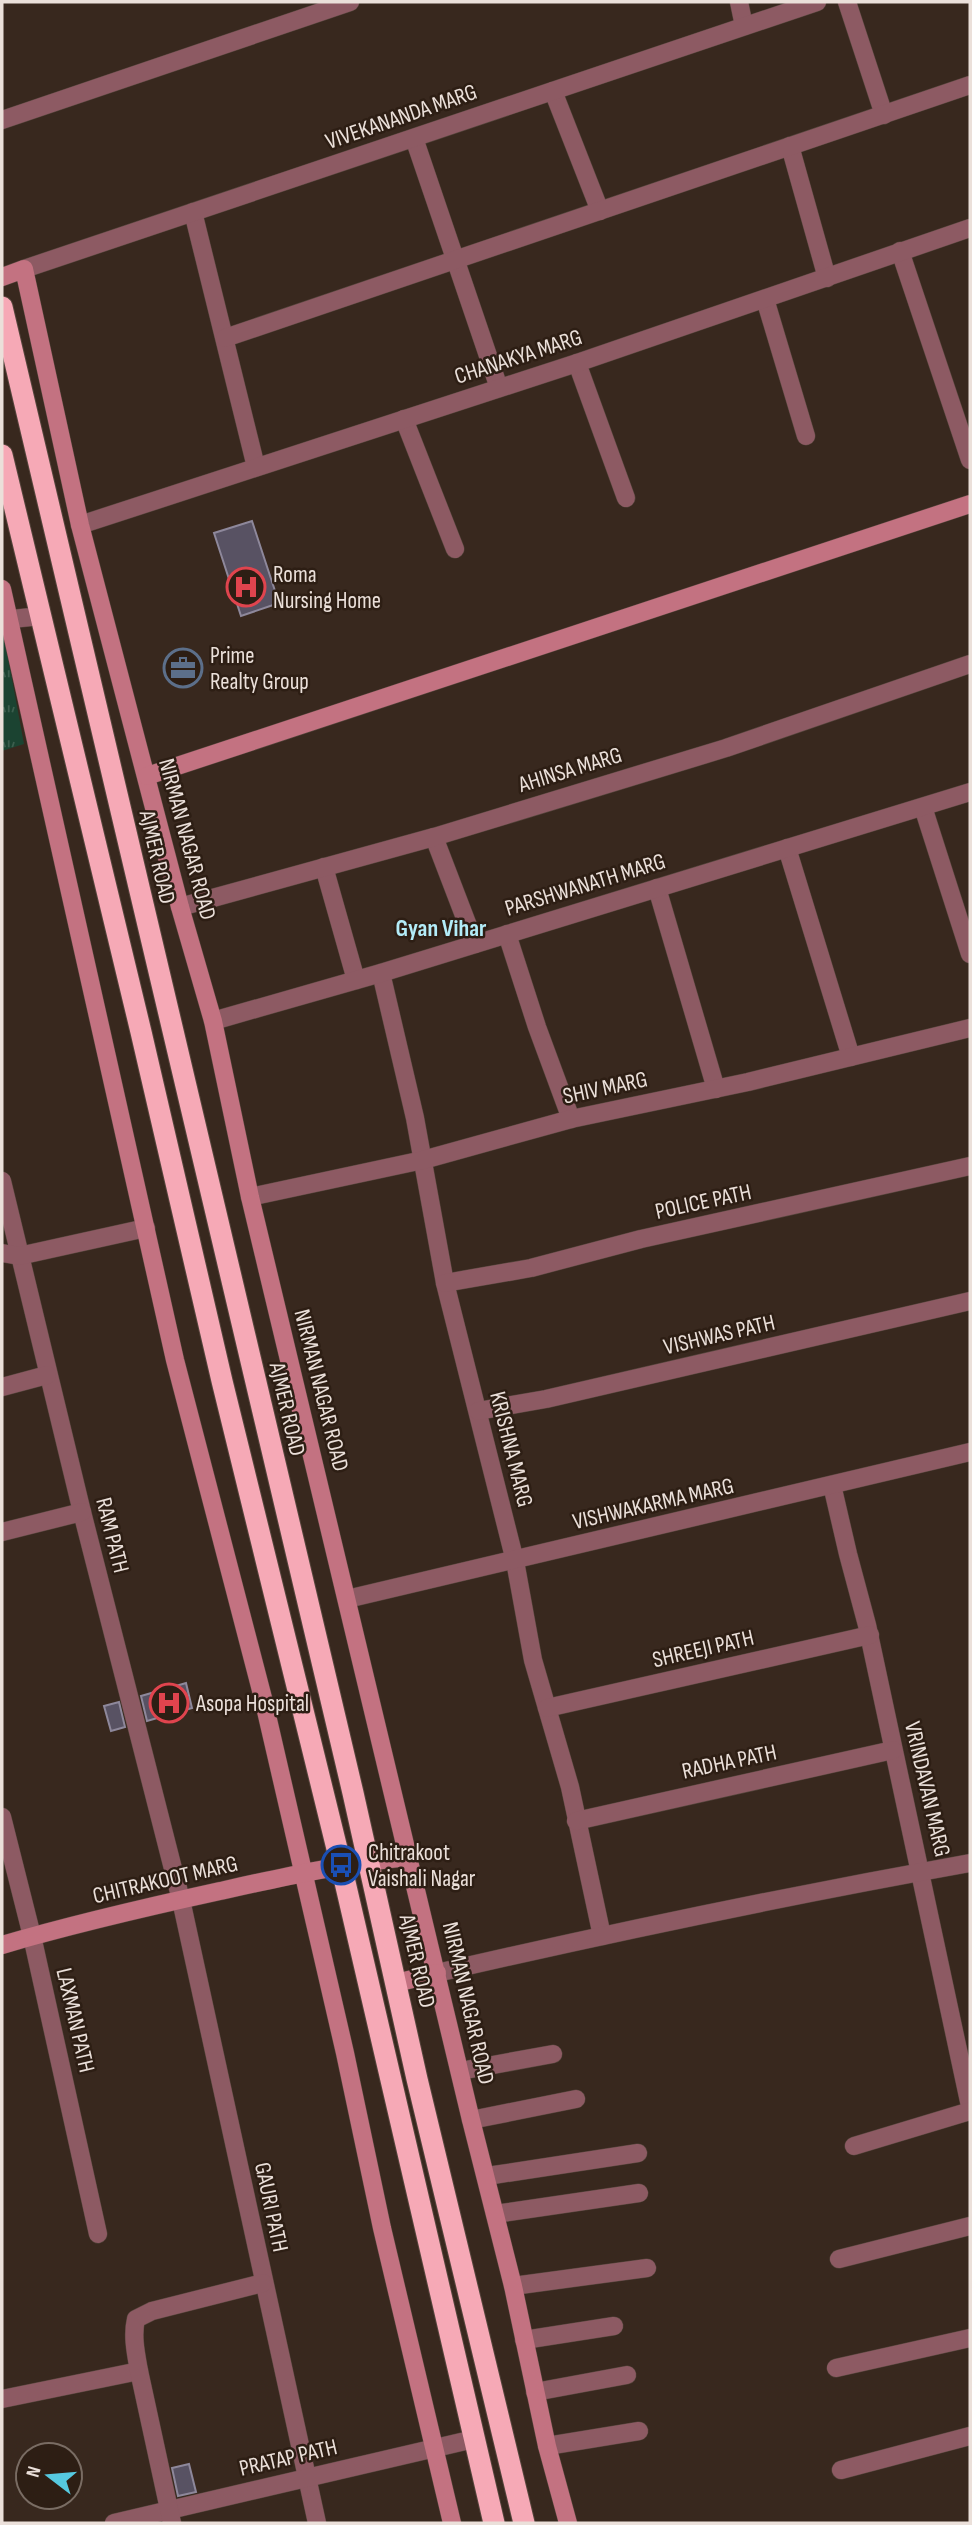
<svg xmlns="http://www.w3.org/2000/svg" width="972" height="2525" viewBox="0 0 972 2525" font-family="'Sofia Sans Condensed',sans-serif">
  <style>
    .grass { fill: url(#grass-tufts) }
    .building { fill: #585263; stroke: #8e889b; stroke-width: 2 }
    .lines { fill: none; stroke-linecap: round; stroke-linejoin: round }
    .street-casing { stroke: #55453c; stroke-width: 19 }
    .secondary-casing { stroke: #55453c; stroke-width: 19 }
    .highway-casing { stroke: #55453c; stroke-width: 23 }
    .street { stroke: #8d5a63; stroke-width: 18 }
    .secondary { stroke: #c37281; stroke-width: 18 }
    .highway { stroke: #f6a9b6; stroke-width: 21 }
    .labels { text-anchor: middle; stroke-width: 5; stroke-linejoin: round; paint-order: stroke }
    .street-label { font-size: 23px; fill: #ebe0da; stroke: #2d1e14 }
    .poi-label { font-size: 23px; fill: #ebe0da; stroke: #2d1e14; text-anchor: start }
    .neighbourhood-label { font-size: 24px; font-weight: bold; fill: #b3ecf8; stroke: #2d1e14 }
  </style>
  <defs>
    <pattern id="grass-tufts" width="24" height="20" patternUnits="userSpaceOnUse" patternTransform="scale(1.75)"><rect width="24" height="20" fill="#1b4331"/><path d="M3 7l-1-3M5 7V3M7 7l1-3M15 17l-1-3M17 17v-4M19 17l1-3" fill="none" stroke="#3c5e4e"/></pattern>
  </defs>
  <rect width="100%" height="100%" fill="#38281e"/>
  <path class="grass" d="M2,625l22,119 -22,7z"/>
  <g class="building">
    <path d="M252,521l27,82 -38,13 -27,-83z"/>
    <path d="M186,1683l6,25 -45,13 -6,-25z"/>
    <path d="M119,1702l6,25 -14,4 -7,-25z"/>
    <path d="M189,2464l7,28 -18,4 -6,-28z"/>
  </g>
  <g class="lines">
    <defs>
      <g id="street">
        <path d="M739,2l5,24"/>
        <path d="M847,2l37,113"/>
        <path d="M553,91l47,120"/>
        <path d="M2,120l348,-118"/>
        <path d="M414,138l85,250"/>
        <path d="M790,146l37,132"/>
        <path d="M193,212l63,255"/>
        <path d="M900,251l70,209"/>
        <path d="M24,269l793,-267"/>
        <path d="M765,299l41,137"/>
        <path d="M225,338l745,-253"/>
        <path d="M577,363l49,135"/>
        <path d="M404,419l51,130"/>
        <path d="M80,525l497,-162 393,-135"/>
        <path d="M2,620l39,-4"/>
        <path d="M923,807l47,147"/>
        <path d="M434,837l41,107"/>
        <path d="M787,848l64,209"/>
        <path d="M324,867l32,113"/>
        <path d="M657,888l59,201"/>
        <path d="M180,907l254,-70 292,-89 244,-84"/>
        <path d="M507,934l30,93 34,92"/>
        <path d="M381,973l34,145 30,165 70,278 18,99 37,127 32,149"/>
        <path d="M213,1021l168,-48 589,-181"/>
        <path d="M2,1181l80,331 99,388 136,623"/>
        <path d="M250,1197l173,-37 148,-41 177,-37 222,-54"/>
        <path d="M2,1253l17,3 127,-28"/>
        <path d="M445,1283l86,-15 110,-29 329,-73"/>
        <path d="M2,1387l45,-12"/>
        <path d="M478,1411l68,-12 424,-98"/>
        <path d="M832,1485l16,69 19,71 103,481"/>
        <path d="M2,1532l80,-20"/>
        <path d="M347,1599l623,-147"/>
        <path d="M547,1708l323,-73"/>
        <path d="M2,1817l30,119 66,298"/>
        <path d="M576,1821l317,-71"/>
        <path d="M437,1973c177,-41 355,-78 533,-110"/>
        <path d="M460,2071l93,-17"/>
        <path d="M471,2120l105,-21"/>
        <path d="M854,2146l116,-35"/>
        <path d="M487,2176l151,-23"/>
        <path d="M495,2214l144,-21"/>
        <path d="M839,2259l131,-33"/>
        <path d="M513,2286l134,-18"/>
        <path d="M524,2340l90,-14"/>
        <path d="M836,2368l134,-30"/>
        <path d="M535,2392l92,-17"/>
        <path d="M2,2399l137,-28"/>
        <path d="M547,2446l92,-15"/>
        <path d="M841,2470l129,-34"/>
        <path d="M114,2523l360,-84"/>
        <path d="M172,2523l-33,-152c-3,-17 -7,-35 -3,-52l16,-8 111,-28"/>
      </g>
      <g id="secondary">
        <path d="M2,277l22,-8 56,256 100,382 33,114 37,176 221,923 42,166 34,160 21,77"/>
        <path d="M2,589l173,771 88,338 82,355 37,175 70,295"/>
        <path d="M147,776l823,-272"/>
        <path d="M2,1945c71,-21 145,-38 218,-54 63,-14 125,-28 189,-34"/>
        <path d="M396,1983l41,-10"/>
      </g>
      <g id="highway">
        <path d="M2,307l351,1486 64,286 107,444"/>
        <path d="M2,455l139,577 81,349 119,484 153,658"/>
      </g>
    </defs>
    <use href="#street" class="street-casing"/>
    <use href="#secondary" class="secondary-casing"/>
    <use href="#highway" class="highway-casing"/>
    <use href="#street" class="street"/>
    <use href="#secondary" class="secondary"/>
    <use href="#highway" class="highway"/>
  </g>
  <defs>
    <symbol id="hospital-ring" viewBox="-11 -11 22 22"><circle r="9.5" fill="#2d1e14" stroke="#e0444e" stroke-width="1.5"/><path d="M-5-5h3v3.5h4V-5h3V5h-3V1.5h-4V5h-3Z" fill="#e0444e"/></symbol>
    <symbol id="office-ring" viewBox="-11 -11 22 22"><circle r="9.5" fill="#2d1e14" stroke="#5c6f8a" stroke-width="1.5"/><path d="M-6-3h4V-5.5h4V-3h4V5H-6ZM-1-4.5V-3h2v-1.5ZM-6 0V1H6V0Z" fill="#5c6f8a"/></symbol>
    <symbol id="bus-ring" viewBox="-11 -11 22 22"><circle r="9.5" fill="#2d1e14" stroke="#1a4fb4" stroke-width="1.5"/><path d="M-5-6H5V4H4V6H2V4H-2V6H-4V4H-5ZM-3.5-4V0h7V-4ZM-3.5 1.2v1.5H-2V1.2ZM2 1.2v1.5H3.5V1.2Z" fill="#1a4fb4"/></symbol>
  </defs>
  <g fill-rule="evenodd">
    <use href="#hospital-ring" x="224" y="565" width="44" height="44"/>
    <use href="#office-ring" x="161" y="646" width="44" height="44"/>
    <use href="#hospital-ring" x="147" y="1681" width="44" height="44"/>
    <use href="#bus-ring" x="319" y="1843" width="44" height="44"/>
  </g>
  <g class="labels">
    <g class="street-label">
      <text transform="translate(401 116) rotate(-19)" y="8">VIVEKANANDA MARG</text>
      <text transform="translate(518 356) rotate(-18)" y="8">CHANAKYA MARG</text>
      <text transform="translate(570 769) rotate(-17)" y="8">AHINSA MARG</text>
      <text transform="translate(188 839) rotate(75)" y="8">NIRMAN NAGAR ROAD</text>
      <text transform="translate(158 857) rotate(77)" y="8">AJMER ROAD</text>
      <text transform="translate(585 884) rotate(-17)" y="8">PARSHWANATH MARG</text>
      <text transform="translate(605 1087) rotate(-12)" y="8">SHIV MARG</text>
      <text transform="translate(703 1201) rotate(-12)" y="8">POLICE PATH</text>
      <text transform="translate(719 1334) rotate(-13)" y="8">VISHWAS PATH</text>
      <text transform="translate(322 1390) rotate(76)" y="8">NIRMAN NAGAR ROAD</text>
      <text transform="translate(288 1409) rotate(77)" y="8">AJMER ROAD</text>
      <text transform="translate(512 1449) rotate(76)" y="8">KRISHNA MARG</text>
      <text transform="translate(653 1503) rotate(-13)" y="8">VISHWAKARMA MARG</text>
      <text transform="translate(113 1535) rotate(76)" y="8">RAM PATH</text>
      <text transform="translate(703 1648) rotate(-13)" y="8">SHREEJI PATH</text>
      <text transform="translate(729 1761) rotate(-12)" y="8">RADHA PATH</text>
      <text transform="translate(928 1789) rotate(77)" y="8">VRINDAVAN MARG</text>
      <text transform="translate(165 1879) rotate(-13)" y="8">CHITRAKOOT MARG</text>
      <text transform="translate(418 1961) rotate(77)" y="8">AJMER ROAD</text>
      <text transform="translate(469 2003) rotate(77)" y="8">NIRMAN NAGAR ROAD</text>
      <text transform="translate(76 2020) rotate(77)" y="8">LAXMAN PATH</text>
      <text transform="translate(272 2207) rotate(78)" y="8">GAURI PATH</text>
      <text transform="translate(288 2457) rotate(-13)" y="8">PRATAP PATH</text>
    </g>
    <g class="poi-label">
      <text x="273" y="582">Roma<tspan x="273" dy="26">Nursing Home</tspan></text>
      <text x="210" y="663">Prime<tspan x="210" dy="26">Realty Group</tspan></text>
      <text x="196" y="1711">Asopa Hospital</text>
      <text x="368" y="1860">Chitrakoot<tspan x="368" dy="26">Vaishali Nagar</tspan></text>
    </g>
    <g class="neighbourhood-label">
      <text x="441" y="936">Gyan Vihar</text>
    </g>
  </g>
  <rect width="972" height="2525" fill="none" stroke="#ebe0da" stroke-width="7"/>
  <g transform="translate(49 2476) rotate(286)"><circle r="33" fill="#2d1e14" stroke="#796c63" stroke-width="2"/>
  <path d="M0-5L12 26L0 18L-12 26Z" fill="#56c9e0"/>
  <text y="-10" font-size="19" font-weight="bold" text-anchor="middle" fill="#ebe0da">N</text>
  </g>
</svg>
